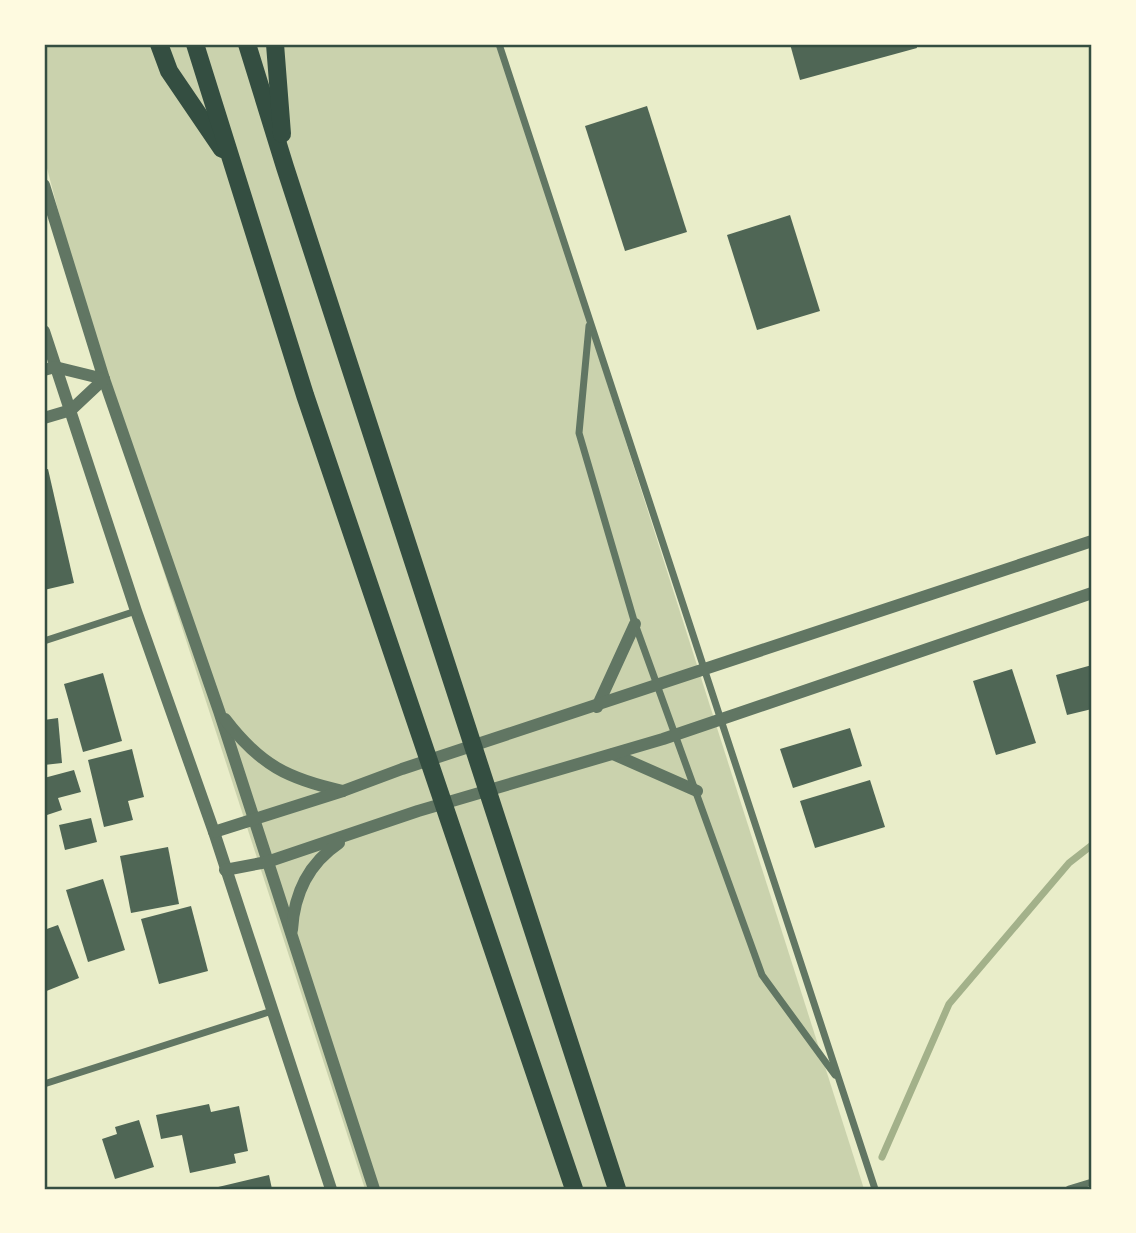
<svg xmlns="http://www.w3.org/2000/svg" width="1136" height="1233" viewBox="0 0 1136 1233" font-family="Commissioner,sans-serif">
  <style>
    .green { fill: #cad2ad }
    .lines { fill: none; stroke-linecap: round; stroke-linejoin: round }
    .stream { stroke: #a3b18a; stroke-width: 7 }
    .building { fill: #4f6655 }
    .minor { stroke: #617663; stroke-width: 7 }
    .tertiary { stroke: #617663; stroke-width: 12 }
    .primary { stroke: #344e41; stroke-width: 18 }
    .neatline { fill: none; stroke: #344e41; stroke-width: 2.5 }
  </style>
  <rect width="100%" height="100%" fill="#e9edc9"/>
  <path class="green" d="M44,44h455l365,1145h-499l-254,-779 -67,-253z"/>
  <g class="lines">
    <path class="stream" d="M882,1157l67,-153 120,-141 23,-18"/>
  </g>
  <g class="building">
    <path d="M790,44h126l1,4 -117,32z"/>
    <path d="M647,106l40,126 -62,19 -40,-125z"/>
    <path d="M790,215l30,96 -63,19 -30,-95z"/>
    <path d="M48,469l26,114 -30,7v-120z"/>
    <path d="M1092,665v44l-25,6 -11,-40z"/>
    <path d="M1012,669l24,74 -40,12 -23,-74z"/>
    <path d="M103,673l19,68 -39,11 -19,-68z"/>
    <path d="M58,718l4,45 -18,2v-45z"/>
    <path d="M850,728l12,38 -69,22 -13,-39z"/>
    <path d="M132,749l12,48 -16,4 5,19 -29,7 -16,-67z"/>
    <path d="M74,770l7,22 -23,6 4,12 -18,6v-38z"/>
    <path d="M870,780l15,47 -70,21 -15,-47z"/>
    <path d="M91,818l6,24 -32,8 -6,-25z"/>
    <path d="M168,847l11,57 -48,9 -11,-57z"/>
    <path d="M103,879l22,71 -37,12 -22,-72z"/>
    <path d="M191,906l17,65 -49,13 -18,-65z"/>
    <path d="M58,925l21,53 -35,14v-62z"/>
    <path d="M209,1104l2,8 28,-6 9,45 -14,3 2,9 -46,10 -8,-38 -21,4 -5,-24z"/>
    <path d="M139,1120l15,47 -39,12 -13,-40 15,-5 -2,-7z"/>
    <path d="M269,1175l3,14h-58v-1z"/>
  </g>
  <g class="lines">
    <g class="minor">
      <path d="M499,44l376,1145"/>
      <path d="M589,326l-10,107 56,191 127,351 73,100"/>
      <path d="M44,641l92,-30"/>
      <path d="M44,1084l228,-73"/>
      <path d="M1069,1189l23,-7"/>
    </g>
    <g class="tertiary">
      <path d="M44,185l60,194 115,332 155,478"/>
      <path d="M44,331l92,280 78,221 117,357"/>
      <path d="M44,370l11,-3 49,12"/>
      <path d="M44,418l27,-8 33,-31"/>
      <path d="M597,707l38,-83"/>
      <path d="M225,719c35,46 63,60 118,72"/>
      <path d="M613,754l84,37"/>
      <path d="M214,832l129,-41 59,-22 690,-228"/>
      <path d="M225,870l42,-8 151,-51 245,-72 429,-146"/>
      <path d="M292,930c2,-36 16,-66 47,-87"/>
    </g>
    <g class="primary">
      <path d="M159,44l10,27 53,78"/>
      <path d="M195,44l110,351 269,794"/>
      <path d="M247,44l38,123 332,1022"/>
      <path d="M275,44l7,90"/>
    </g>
  </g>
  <rect width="1136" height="1233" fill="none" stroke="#fefae0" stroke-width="91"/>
  <rect x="46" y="46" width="1044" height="1142" class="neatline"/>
</svg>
